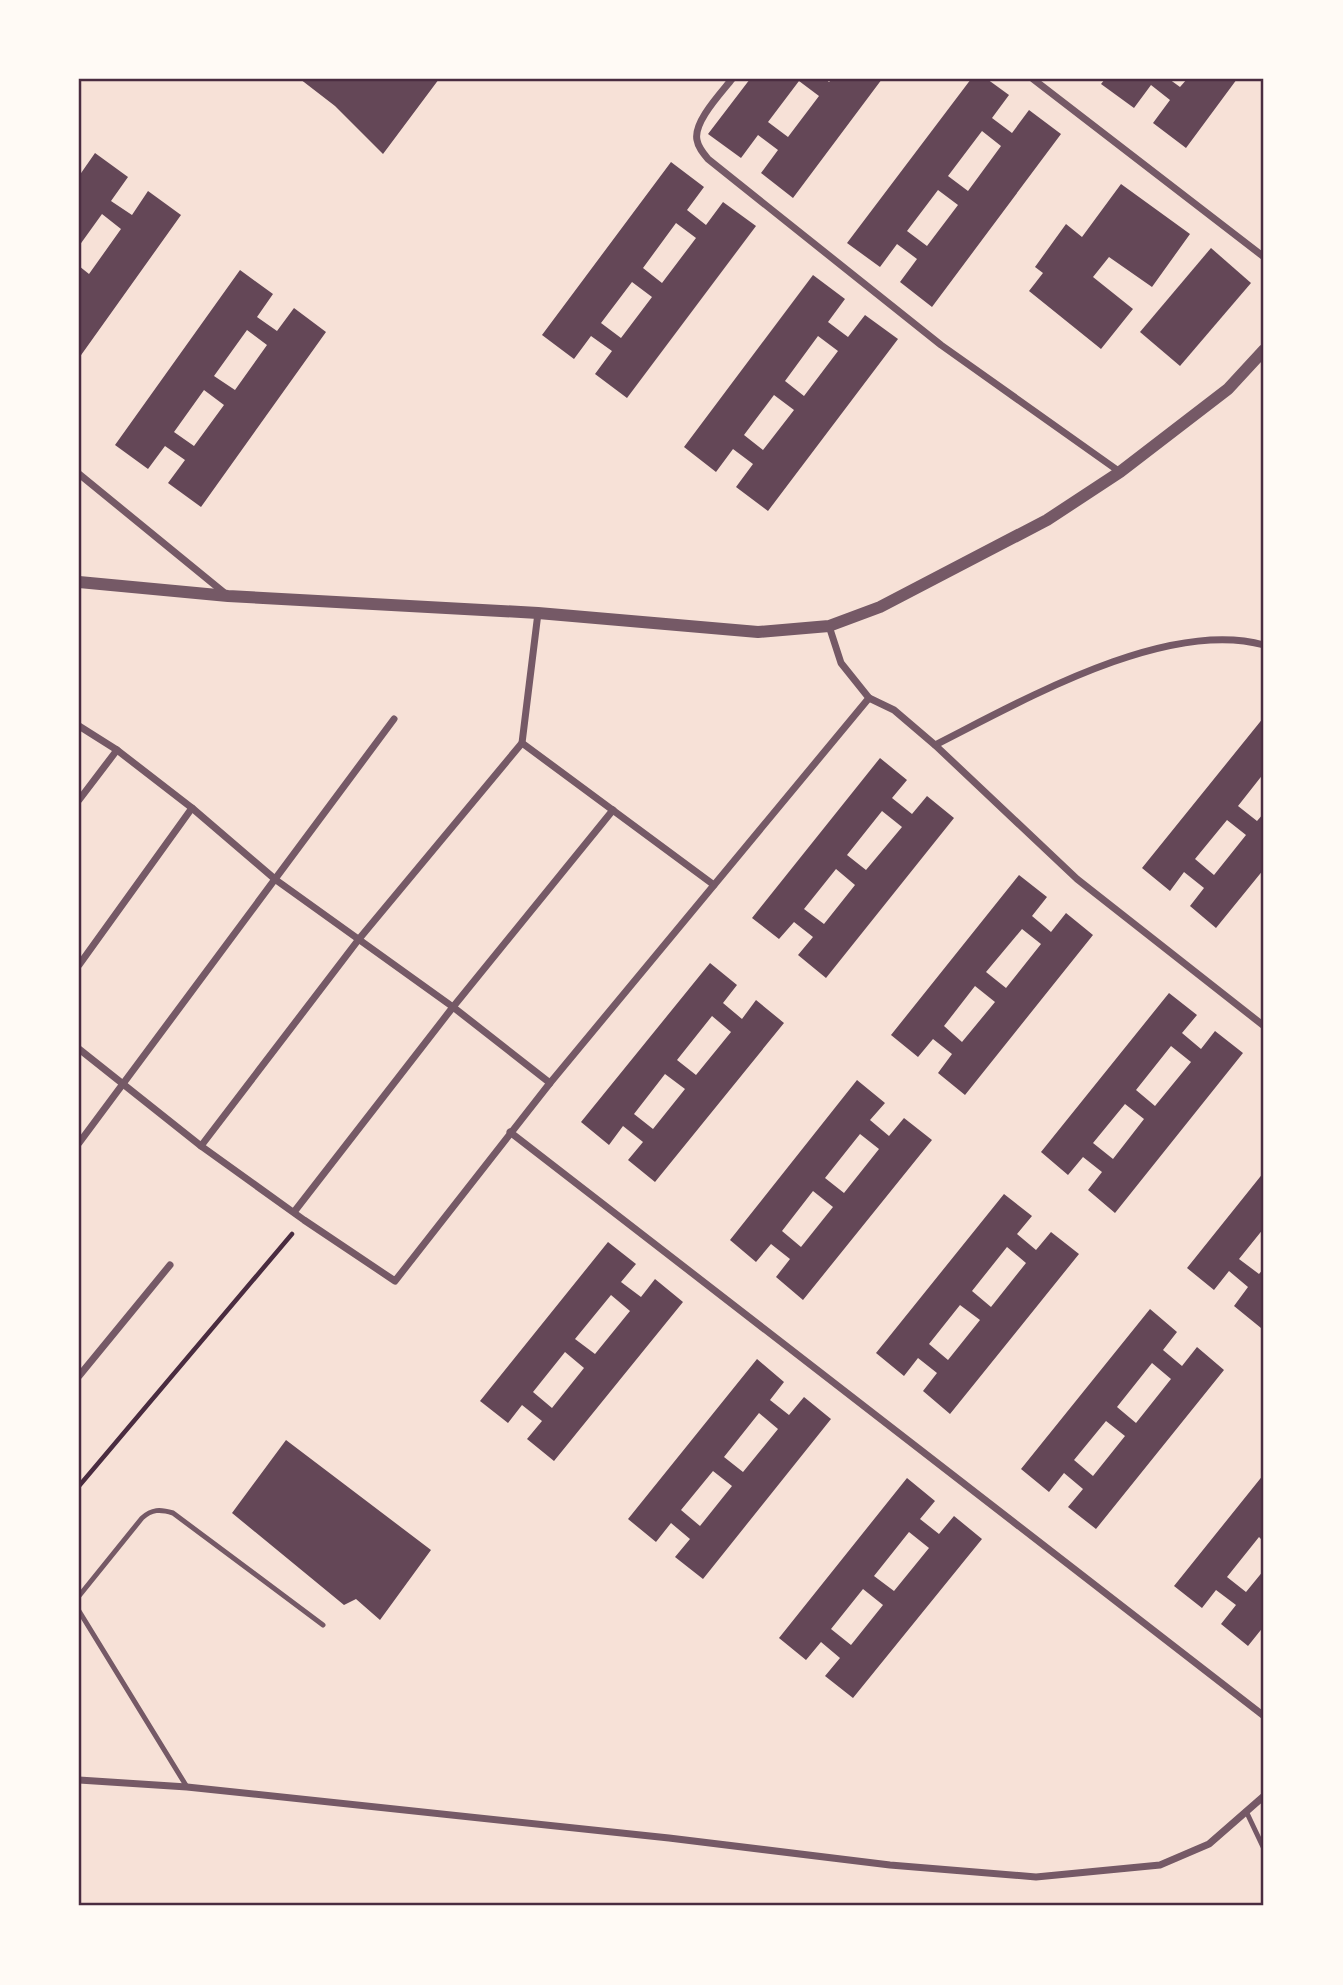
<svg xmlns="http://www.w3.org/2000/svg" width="1343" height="1985" viewBox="0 0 1343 1985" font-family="Georgia,serif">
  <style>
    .building { fill: #644757; fill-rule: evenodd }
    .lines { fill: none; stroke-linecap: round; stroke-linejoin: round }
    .path { stroke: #4a2c40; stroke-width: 4.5 }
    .service { stroke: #755966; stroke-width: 5 }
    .minor { stroke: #755966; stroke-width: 7 }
    .tertiary { stroke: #755966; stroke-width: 12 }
    .neatline { fill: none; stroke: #4a2c40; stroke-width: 2.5 }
  </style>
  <rect width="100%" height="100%" fill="#f7e1d7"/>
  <g class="building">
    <path d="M300,79h139l-56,75 -48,-48z"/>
    <path d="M750,79h75l4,3 3,-3h50l-89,119 -32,-25 17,-23 -20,-15 -17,23 -33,-24zM799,81l20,15 -31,41 -20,-15z"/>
    <path d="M971,79h16l22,16 -17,23 20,15 17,-23 32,24 -129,173 -32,-25 17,-23 -20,-15 -17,23 -33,-24zM982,131l19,15 -33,45 -20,-15zM938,190l20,15 -31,41 -20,-15z"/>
    <path d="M1105,79h64l11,8 7,-8h50l-51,69 -33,-25 17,-23 -19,-15 -17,23 -33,-24z"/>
    <path d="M95,153l33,24 -17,24 21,14 16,-24 33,24 -102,143v-92l10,8 32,-45 -19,-15 -23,32v-70z"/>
    <path d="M671,162l33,25 -17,23 19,15 17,-23 33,24 -129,172 -32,-24 17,-23 -21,-15 -17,23 -32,-24zM676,223l20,15 -34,45 -19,-15zM632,282l20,15 -31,41 -20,-15z"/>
    <path d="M1121,184l69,50 -38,53 -43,-30 -16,20 40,32 -32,40 -72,-58 14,-18 -8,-6 31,-43 16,13z"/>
    <path d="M1211,248l40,35 -71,83 -40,-34z"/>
    <path d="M240,270l33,24 -16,23 20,14 17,-23 32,24 -125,175 -33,-24 17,-23 -20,-14 -17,23 -33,-24zM247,330l20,15 -32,45 -21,-14zM204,390l20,15 -30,41 -20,-14z"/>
    <path d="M813,275l32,24 -17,23 20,15 17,-22 33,24 -130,172 -32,-24 17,-23 -20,-15 -17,23 -32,-25zM818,336l20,15 -34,45 -19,-15zM774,395l20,15 -31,40 -19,-15z"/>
    <path d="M1264,717v56l-26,33 19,15 7,-8v56l-48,59 -26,-22 14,-18 -20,-16 -14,19 -28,-23zM1227,820l19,15 -32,40 -19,-16z"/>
    <path d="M880,758l27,22 -15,18 20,16 15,-18 27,22 -128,160 -28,-23 15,-18 -19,-15 -15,17 -27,-21zM882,811l20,16 -36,43 -19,-15zM836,869l19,16 -31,39 -20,-15z"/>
    <path d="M1019,875l28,22 -15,19 19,16 15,-19 27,22 -128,160 -27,-22 14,-19 -19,-15 -15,18 -27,-22zM1022,929l19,15 -35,44 -20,-16zM975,986l20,16 -33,40 -18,-16z"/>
    <path d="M710,963l27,22 -14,18 19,16 14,-19 28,23 -129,159 -27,-22 15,-18 -20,-16 -14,19 -28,-23zM712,1016l19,16 -35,43 -19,-15zM665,1074l20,15 -32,40 -19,-15z"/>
    <path d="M1169,993l28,22 -15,18 19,16 14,-18 28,22 -128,160 -27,-23 14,-18 -19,-15 -15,18 -27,-23zM1171,1046l20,16 -36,44 -19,-16zM1125,1104l19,15 -31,40 -20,-16z"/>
    <path d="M857,1080l28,23 -15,17 19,16 15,-18 28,22 -129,160 -27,-23 14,-18 -19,-15 -15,18 -26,-22zM860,1134l19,15 -35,44 -19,-15zM813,1191l20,16 -32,40 -19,-16z"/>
    <path d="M1264,1172v56l-25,31 20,15 5,-6v56l-3,4 -27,-22 14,-19 -19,-16 -15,19 -27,-22z"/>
    <path d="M1004,1194l28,22 -15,18 19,16 15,-18 28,22 -129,160 -27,-23 14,-18 -19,-15 -14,18 -28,-23zM1007,1247l19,16 -35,44 -19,-16zM960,1305l20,15 -32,40 -19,-16z"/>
    <path d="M608,1242l28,22 -15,18 20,15 14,-18 28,23 -129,159 -27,-22 15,-18 -20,-16 -14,18 -28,-22zM611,1295l19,16 -35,43 -20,-15zM565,1352l19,16 -32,40 -19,-16z"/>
    <path d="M1150,1309l27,23 -14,18 19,16 15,-19 27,23 -128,159 -28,-22 15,-18 -19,-16 -15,19 -28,-23zM1152,1363l19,16 -35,44 -19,-16zM1106,1421l19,15 -32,40 -19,-16z"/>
    <path d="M757,1359l27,23 -14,18 19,15 15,-18 27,22 -128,160 -28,-22 15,-18 -19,-16 -15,19 -28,-23zM759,1413l19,16 -35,43 -19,-15zM713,1471l19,15 -32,40 -19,-16z"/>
    <path d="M286,1440l145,110 -51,70 -24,-21 -12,6 -112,-92z"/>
    <path d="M1264,1474v68l-5,-5 -32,40 19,15 18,-22v56l-16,20 -27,-22 15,-19 -20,-15 -14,18 -28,-22z"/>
    <path d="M907,1478l28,23 -15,18 19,15 15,-18 28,23 -129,159 -28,-22 15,-18 -19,-16 -15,18 -27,-22zM909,1532l20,16 -35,43 -20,-15zM863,1589l20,16 -32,40 -20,-16z"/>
  </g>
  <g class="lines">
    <path class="path" d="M79,1486l213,-252"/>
    <g class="service">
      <path d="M79,1596l63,-78c10,-9 18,-9 31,-5l150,112"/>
      <path d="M79,1611l108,176"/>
      <path d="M1246,1811l18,38"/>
    </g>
    <g class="minor">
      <path d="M732,79c-11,14 -39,43 -35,61 1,7 6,13 11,19l233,186 179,127"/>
      <path d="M1033,79l231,178"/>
      <path d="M79,474l148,121"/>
      <path d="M538,613l-16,130 192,142"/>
      <path d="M869,698l25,12 41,35 142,134 187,147"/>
      <path d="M79,726l38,24 75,58 84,72 177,127 97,76"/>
      <path d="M935,745c87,-44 231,-127 329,-100"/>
      <path d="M79,800l38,-50"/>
      <path d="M79,965l113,-157"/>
      <path d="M79,1049l122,97 103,74 91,61 155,-198 319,-385 -28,-35 -12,-37"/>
      <path d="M510,1132l754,584"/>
      <path d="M79,1143l315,-424"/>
      <path d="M201,1146l158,-207 163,-196"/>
      <path d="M294,1212l159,-205 160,-197"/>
      <path d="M79,1376l91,-111"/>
      <path d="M79,1780l108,7 482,51 221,27 146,12 124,-12 49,-21 55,-48"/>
    </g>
    <path class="tertiary" d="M79,582l149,14 310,17 220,19 71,-6 51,-19 167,-87 73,-48 108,-83 36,-39"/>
  </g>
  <rect width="1343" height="1985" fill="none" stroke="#fffaf5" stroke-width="161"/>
  <rect x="80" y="80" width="1182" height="1824" class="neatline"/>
</svg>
